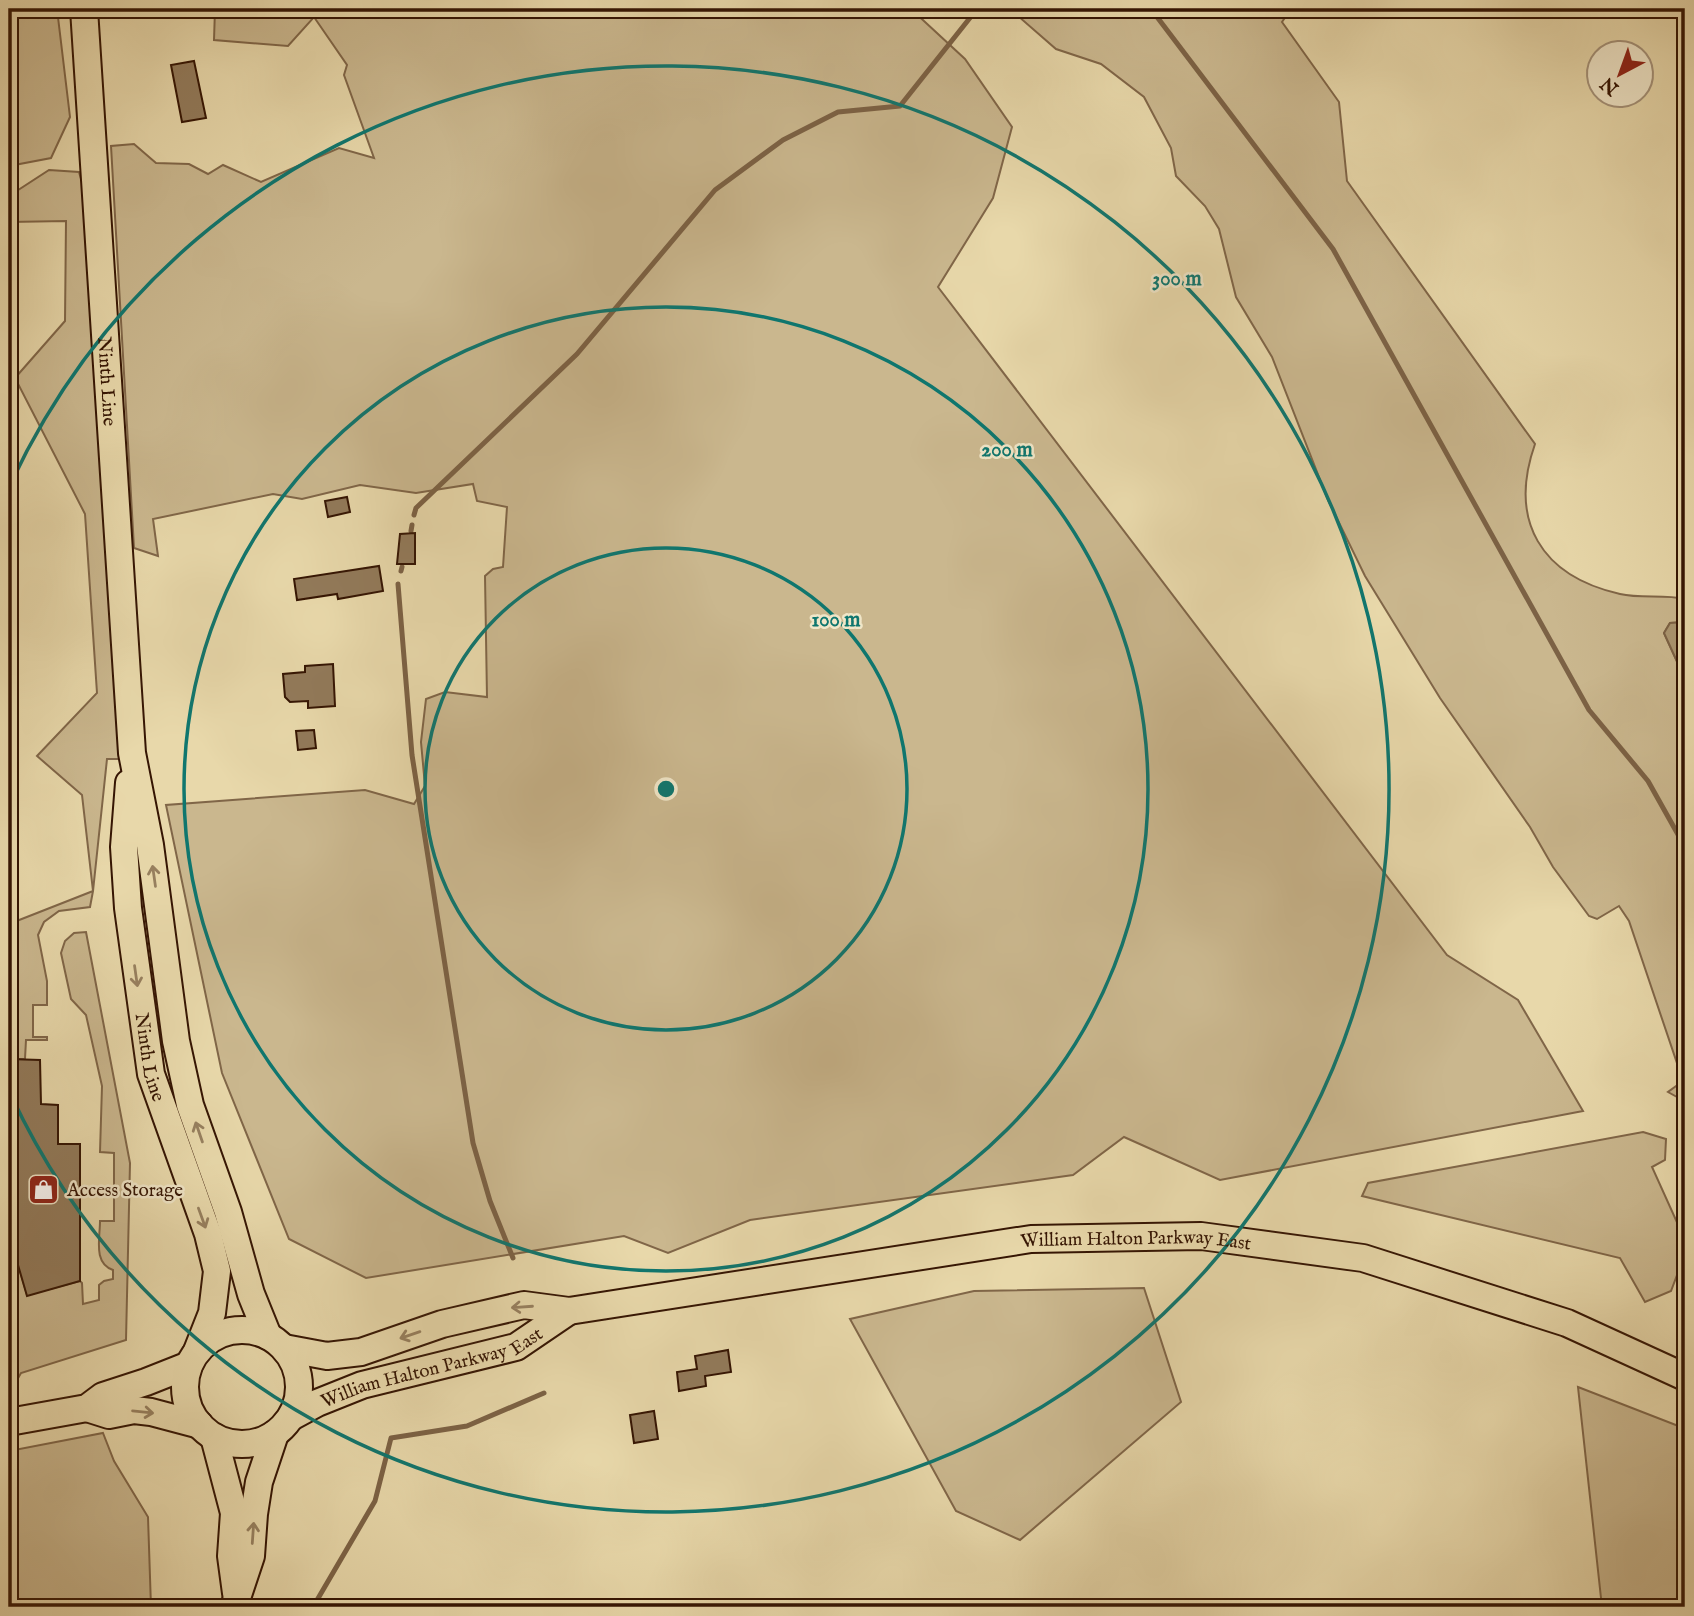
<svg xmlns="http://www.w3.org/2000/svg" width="1694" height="1616" viewBox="0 0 1694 1616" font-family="'IM FELL English',serif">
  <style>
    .green { fill: #cab78e; stroke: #806648; stroke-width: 2 }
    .water { fill: #ab9671; stroke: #7c6245; stroke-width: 2 }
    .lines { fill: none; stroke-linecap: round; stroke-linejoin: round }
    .stream { stroke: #7c6245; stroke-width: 5 }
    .building { fill: #927a5a; stroke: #351503; stroke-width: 2 }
    .major-casing { stroke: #351503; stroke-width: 30 }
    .major { stroke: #e8d8aa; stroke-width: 26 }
    .oneway { stroke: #97805f }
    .ring { fill: none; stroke: #0f766e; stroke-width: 3.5 }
    .labels { text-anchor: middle; stroke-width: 5; stroke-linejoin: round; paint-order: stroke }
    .street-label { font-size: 19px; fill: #351503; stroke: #f0e6c8 }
    .poi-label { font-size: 19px; fill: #351503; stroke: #f0e6c8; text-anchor: start }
    .centre { fill: #0f766e; stroke: #f0e6c8; stroke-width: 3.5 }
    .ring-label { font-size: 21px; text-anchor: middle; font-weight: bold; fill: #0f766e; stroke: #f0e6c8; stroke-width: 5; stroke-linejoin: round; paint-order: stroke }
  </style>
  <rect width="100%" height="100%" fill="#e8d8aa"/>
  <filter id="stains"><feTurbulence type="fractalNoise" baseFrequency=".00286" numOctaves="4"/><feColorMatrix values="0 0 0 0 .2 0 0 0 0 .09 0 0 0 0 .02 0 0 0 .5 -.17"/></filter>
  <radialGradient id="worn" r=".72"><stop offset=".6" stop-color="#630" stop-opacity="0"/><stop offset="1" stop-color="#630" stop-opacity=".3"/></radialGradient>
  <g class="green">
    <path d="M9,9h48l13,108 -19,41 -42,8z"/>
    <path d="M215,9h696l54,50 47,68 -19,71 -55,89 509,668 71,45 65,111 -363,69 -96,-43 -51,38 -323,45 -82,33 -44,-17 -258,42 -77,-39 -67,-166 -56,-268 199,-15 49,14 11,-18 -4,-44 5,-43 19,-7 42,5 -2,-121 8,-7 10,-2 4,-60 -30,-6 -4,-17 -57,9 -56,-8 -58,14 -29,-5 -120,25 5,37 -24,-8 -23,-402 23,-2 22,19 33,1 19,10 15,-9 38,17 78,-34 35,10 -30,-83 3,-10 -33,-48 -26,29 -74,-6z"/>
    <path d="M1010,9h281l-9,13 57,80 8,79 188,263c-27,77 6,132 85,150 21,5 44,0 65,5v23l-15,1 -6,10 21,46v416l-8,2 -9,-5 15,-11 -54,-160 -10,-15 -22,13 -8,-3 -36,-49 -23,-40 -90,-129 -75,-122 -37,-76 -56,-143 -36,-60 -17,-68 -14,-23 -29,-30 -5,-28 -27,-51 -43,-33 -45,-15z"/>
    <path d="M49,170l30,2 6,21 35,538v28h-13l-14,132 -3,16 -31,4 -15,11 -6,13 9,46v24h-14v32h14v3h-21l-1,19h-16v-135l84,-33 -11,-96 -45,-39 60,-63 -12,-179 -70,-136 50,-57 1,-100 -57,1v-26z"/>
    <path d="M86,932l44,231 -4,177 -105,33 -12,21v-160l18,61 53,-14 2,2 1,21 16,-4v-15l5,-4 9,-2v-9c-20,-7 -13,-31 -13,-49h14v-68l-14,-1 2,-66 -16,-71 -15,-16 -10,-46 4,-12 9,-8z"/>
    <path d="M1643,1132l23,7 -1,21 -13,7 33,73v14l-14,37 -26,11 -25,-44 -258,-62 6,-13z"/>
    <path d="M1144,1288l37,114 -161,138 -64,-29 -106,-192 124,-28z"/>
    <path d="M1578,1387l103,40 4,47v133h-83z"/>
    <path d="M103,1433l11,28 34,56 3,90h-142v-156z"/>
  </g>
  <path class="water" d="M1685,622v57l-21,-46 6,-10z"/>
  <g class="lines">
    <g class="stream">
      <path d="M1151,9l182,240 256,461 59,71 37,66"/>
      <path d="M414,515l2,-7 161,-154 138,-164 68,-50 55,-28 62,-6 77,-97"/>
      <path d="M411,531l1,-6"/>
      <path d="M401,571l1,-4"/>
      <path d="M398,584l14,171 61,388 17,58 23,57"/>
      <path d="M313,1607l62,-106 16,-63 76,-12 77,-33"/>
    </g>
  </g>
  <g class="building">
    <path d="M194,61l12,57 -24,4 -11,-57z"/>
    <path d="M347,497l3,15 -22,5 -3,-16z"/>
    <path d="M415,533v31h-18l3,-30z"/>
    <path d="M379,566l4,25 -45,8 -1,-5 -40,6 -3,-21z"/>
    <path d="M333,664l2,42 -27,2v-7l-18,1 -5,-5 -2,-23 22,-2v-6z"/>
    <path d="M314,730l2,18 -18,2 -2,-19z"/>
    <path d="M9,1059l31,1 1,44 17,1v39h22v137l-53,15 -18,-62z"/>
    <path d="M728,1350l3,22 -26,4 1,10 -27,5 -2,-19 20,-3 -2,-13z"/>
    <path d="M654,1411l4,28 -24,4 -4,-28z"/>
  </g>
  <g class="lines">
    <defs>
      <g id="major">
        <path id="s1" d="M84,9l48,744 18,92 26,196 14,64 38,107 23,82 17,42"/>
        <path id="s2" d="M129,783l-5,64 4,61 23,166 57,160 9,37 -5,42 -15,38"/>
        <circle cx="242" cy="1387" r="57"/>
        <path id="s3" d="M284,1348l43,8 34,-4 81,-28 82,-19 45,6 462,-72 170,-3 162,22 204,65 118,54"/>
        <path d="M87,1408l22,7 25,-5 17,2 49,13"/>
        <path id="s4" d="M291,1417l26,-14 45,-18 154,-38 53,-36"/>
        <path d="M9,1422l78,-14 16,-12 43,-14 43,-17"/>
        <path d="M214,1437l20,76 -3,43 5,37"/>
        <path d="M234,1607l17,-51 3,-42 5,-32 16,-48"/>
      </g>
    </defs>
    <use href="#major" class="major-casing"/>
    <use href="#major" class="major"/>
  </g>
  <defs><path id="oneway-shaft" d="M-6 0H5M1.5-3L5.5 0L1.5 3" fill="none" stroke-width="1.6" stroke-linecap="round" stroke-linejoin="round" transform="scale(1.75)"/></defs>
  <g class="oneway">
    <use href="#oneway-shaft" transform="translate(154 876) rotate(-98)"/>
    <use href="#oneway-shaft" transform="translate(136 976) rotate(82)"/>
    <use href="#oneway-shaft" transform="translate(199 1132) rotate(-109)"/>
    <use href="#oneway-shaft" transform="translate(202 1218) rotate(70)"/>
    <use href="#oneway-shaft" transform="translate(522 1307) rotate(176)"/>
    <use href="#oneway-shaft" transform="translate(410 1335) rotate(161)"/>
    <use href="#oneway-shaft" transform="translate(143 1412) rotate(6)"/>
    <use href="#oneway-shaft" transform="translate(253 1533) rotate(-86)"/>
  </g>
  <g class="ring">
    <circle cx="666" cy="789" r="241"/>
    <circle cx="666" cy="789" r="482"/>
    <path d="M11 483A723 723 0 1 1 11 1095"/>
  </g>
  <defs>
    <symbol id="shop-square" viewBox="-11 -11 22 22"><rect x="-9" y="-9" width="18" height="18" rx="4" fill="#8f2418" stroke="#f0e6c8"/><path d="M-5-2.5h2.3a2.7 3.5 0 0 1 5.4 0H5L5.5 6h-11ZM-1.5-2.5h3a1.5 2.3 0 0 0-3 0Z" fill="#fff"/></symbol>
  </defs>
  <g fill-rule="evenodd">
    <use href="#shop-square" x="26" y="1172" width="35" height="35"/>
  </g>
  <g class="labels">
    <g class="street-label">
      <text dy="7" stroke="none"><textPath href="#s1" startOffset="373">Ninth Line</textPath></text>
      <text dy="7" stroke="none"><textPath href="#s2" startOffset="276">Ninth Line</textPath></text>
      <text dy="7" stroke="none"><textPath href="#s3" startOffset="866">William Halton Parkway East</textPath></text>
      <text dy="7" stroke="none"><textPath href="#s4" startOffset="150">William Halton Parkway East</textPath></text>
    </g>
    <g class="poi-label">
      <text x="67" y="1196">Access Storage</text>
    </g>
  </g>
  <circle cx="666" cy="789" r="10" class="centre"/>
  <g class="ring-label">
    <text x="1177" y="285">300 m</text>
    <text x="1007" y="456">200 m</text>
    <text x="836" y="626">100 m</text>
  </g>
  <rect width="1694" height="1616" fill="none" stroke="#e8d8aa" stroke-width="35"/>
  <rect x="10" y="10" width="1673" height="1595" fill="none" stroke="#351503" stroke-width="3.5"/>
  <rect x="18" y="18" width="1659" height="1581" fill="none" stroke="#351503" stroke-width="2"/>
  <g transform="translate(1620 74) rotate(221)"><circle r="33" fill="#f0e6c8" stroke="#a59279" stroke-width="2"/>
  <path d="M0-5L12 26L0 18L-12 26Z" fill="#8f2418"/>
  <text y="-10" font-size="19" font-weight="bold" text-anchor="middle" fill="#351503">N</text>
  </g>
  <rect width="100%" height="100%" filter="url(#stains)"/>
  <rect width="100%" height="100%" fill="url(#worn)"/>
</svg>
